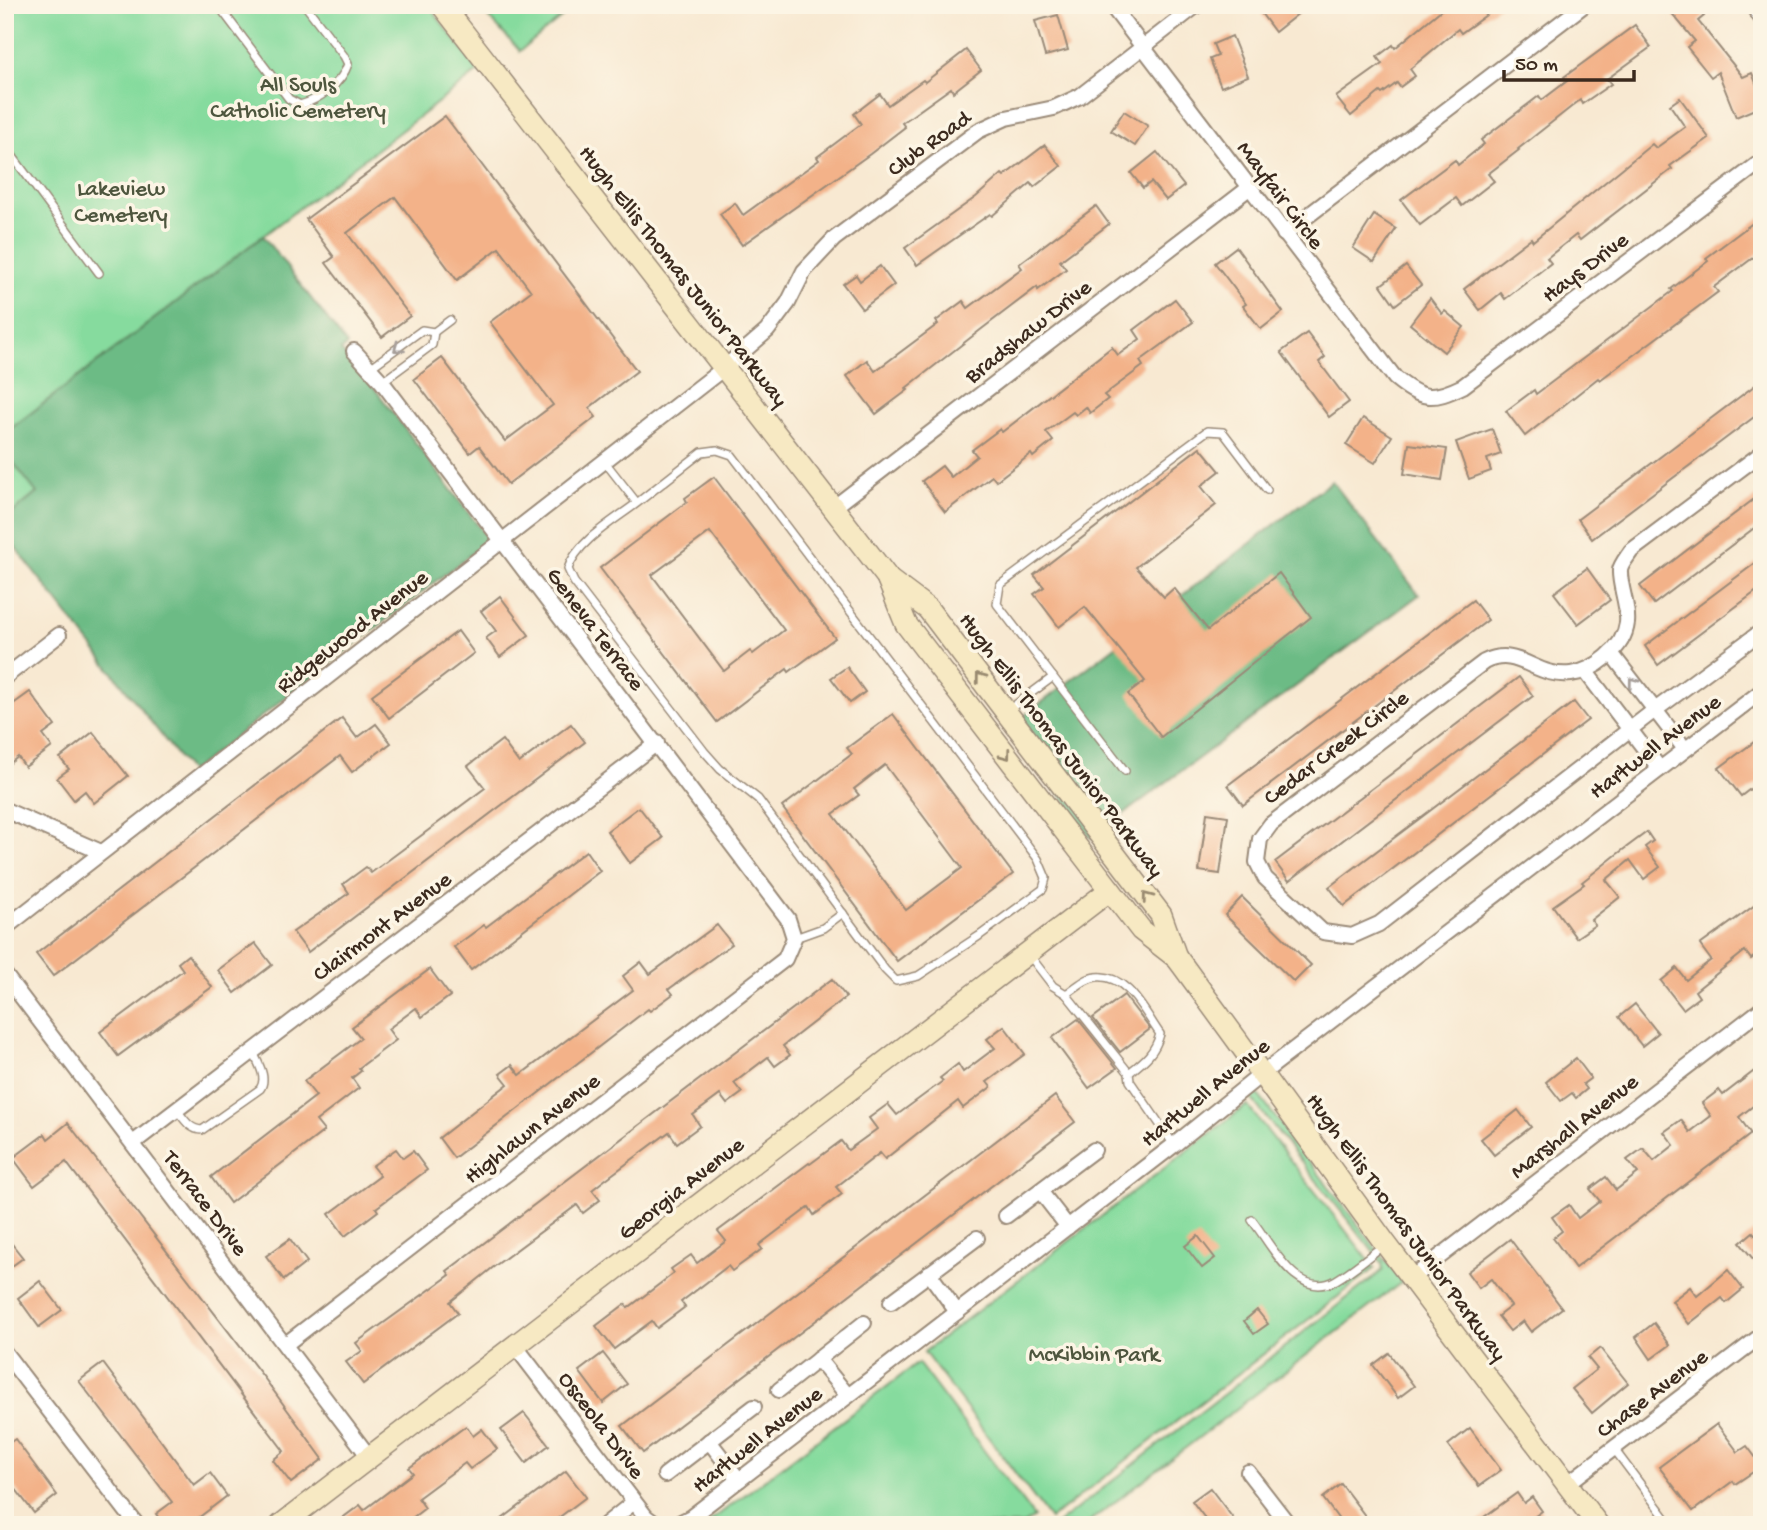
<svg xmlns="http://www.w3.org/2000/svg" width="1767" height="1530" viewBox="0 0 1767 1530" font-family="'Gochi Hand',sans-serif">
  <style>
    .green { fill: #86db9e; stroke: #60825e; stroke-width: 2 }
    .forest { fill: #6cbb85; stroke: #547252; stroke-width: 2 }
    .building { fill: #f3b289; fill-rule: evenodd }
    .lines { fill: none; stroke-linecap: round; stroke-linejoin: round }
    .lane-casing { stroke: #9a8a78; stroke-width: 10 }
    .street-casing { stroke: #9a8a78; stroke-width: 18 }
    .secondary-casing { stroke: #9a8a78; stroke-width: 24 }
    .lane { stroke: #fff; stroke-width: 7 }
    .street { stroke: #fff; stroke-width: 14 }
    .secondary { stroke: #f7e9c3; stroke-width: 21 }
    .oneway { stroke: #a79f9a }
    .oneway2 { stroke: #998a70 }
    .labels { text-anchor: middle; stroke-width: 7; stroke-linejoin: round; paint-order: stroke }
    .park-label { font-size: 23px; fill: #4e563e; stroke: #fcf5e5 }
    .street-label { font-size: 23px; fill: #3b2a1e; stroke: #fcf5e5 }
  </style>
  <rect width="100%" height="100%" fill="#fcf5e5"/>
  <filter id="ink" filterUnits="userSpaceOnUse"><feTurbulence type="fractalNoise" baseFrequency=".0143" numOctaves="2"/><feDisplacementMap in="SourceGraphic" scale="14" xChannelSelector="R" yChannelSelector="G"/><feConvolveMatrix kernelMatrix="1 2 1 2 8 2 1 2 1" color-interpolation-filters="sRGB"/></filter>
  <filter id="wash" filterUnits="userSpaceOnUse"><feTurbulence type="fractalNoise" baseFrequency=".00686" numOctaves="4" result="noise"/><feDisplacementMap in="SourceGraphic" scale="28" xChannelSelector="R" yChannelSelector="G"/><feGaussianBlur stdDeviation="1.57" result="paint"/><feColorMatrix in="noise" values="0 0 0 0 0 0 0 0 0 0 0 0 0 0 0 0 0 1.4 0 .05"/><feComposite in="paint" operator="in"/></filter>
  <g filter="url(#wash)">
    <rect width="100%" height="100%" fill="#f8e9d2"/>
    <g class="green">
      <path d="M5,5h423l51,66 -474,362z"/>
      <path d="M477,5h100l-57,46z"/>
      <path d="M5,452l32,41 -32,26z"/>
      <path d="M1256,1092l146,190 -317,243h-29l327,-255 -1,-7 -132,-166z"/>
      <path d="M1247,1105l128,163 -325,251 -126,-167z"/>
      <path d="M918,1363l116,154 -11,8h-318z"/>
    </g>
    <g class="forest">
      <path d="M263,236l84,109 -6,6 34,38 114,151 -299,232 -185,-238v-15l32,-26 -32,-41v-19z"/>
      <path d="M1332,481l87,114 -328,243 -80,-112z"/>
    </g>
    <g id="blocks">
      <g class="building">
        <path d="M1271,5h38l-34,27 -14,-19z"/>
        <path d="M1447,5h53l-39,28 -3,-4 -48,40 5,7 -15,11 -3,-4 -15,11 -2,-2 -29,24 -15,-19 46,-33 -5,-7 16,-12 2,3z"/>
        <path d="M1665,5h30l9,11 -6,5 45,56 9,-4 10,25v8l-26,11 -18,-45 -7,5 -24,-30 8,-6z"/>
        <path d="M1058,15l10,35 -23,6 -10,-35z"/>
        <path d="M1635,25l16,22 -44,32 4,5 -29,20 -2,-4 -62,49 1,1 -31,24 6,7 -32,25 -6,-8 -36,27 -19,-25 54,-40 3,5 26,-21 -3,-4 58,-44 3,4 25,-19 -3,-4z"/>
        <path d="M1232,36l16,40 -27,11 -11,-28 8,-3 -5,-12z"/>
        <path d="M966,50l15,20 -28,22 -2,-4 -49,35 3,4 -35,27 -128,91 -22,-31 15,-11 8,12 76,-55 -2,-3 44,-33 -7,-10 26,-20 8,11 35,-25 2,2z"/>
        <path d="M1680,98l29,40 -39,28 2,3 -92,71 -4,-5 -29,23 4,5 -46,36 -4,-6 -21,17 -16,-21 67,-51 2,3 119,-97 4,4 29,-21 -15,-22z"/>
        <path d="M1124,111l24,15 -13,20 -24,-15z"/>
        <path d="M445,116l192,255 -48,37 7,9 -88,67 -29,-38 -9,7 -56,-74 28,-21 63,83 48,-36 -63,-83 41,-31 -32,-43 -42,32 -62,-83 -48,36 63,83 -28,21 -56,-74 8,-6 -28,-38z"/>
        <path d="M1045,145l16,21 -27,21 -3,-4 -39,33 -2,-2 -73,51 -12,-17 71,-51 26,-23 2,2z"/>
        <path d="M1157,152l27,34 -18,14 -15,-18 -8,6 -12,-15z"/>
        <path d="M1096,206l13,18 -49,37 6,8 -28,21 -1,-3 -54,41 -77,60 2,2 -32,24 -29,-38 20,-16 8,11 63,-47 -2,-3 27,-20 5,7 54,-40 -3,-4z"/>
        <path d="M1374,215l22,14 -22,33 -21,-14z"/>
        <path d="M1762,216v35l-48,36 4,5 -118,88 -2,-2 -73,58 -19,-25 28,-21 2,4 137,-103 -2,-2 37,-28 -2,-3z"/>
        <path d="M1236,247l47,65 -22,17 -18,-23 3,-2 -31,-41z"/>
        <path d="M880,266l14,19 -32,24 -19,-25 13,-9 4,6z"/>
        <path d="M1406,266l15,19 -26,20 -14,-20z"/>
        <path d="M1430,298l12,16 3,-3 19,16 -20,25 -34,-28z"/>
        <path d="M1175,299l18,23 -53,39 3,5 -39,29 4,4 -18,14 -4,-6 -10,8 -3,-3 -27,20 7,9 -20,16 -2,-3 -35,27 -4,-5 -47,36 -23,-31 20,-15 9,11 26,-21 -5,-6 28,-21 2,3 110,-85 6,8 22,-16 -6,-9z"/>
        <path d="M1307,333l18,24 -6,5 30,40 -20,15 -48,-65z"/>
        <path d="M1762,380v31l-170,128 -14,-20z"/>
        <path d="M1363,418l29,18 -17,27 -29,-18z"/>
        <path d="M1492,429l9,25 -14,5 4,12 -22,8 -13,-37z"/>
        <path d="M1409,444l38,5 -5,31 -38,-6z"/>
        <path d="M1200,447l20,24 -19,15 15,19 -80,62 28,30 10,-9 34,42 71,-57 32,44 -150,120 -33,-43 17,-13 -60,-74 -26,20 -25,-33 10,-7 -10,-12z"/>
        <path d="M714,477l121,161 -46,34 -2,-3 -70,53 -117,-154 87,-66 -2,-4zM710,532l74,98 -31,24 -3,-3 -26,20 -72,-96z"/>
        <path d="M1762,493v29l-108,82 -14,-18z"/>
        <path d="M1762,558v29l-104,78 -13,-19z"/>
        <path d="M1587,568l23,32 -32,24 -24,-31z"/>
        <path d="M500,596l29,39 -29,22 -14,-19 10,-7 -15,-20z"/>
        <path d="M1473,600l15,20 -245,185 -15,-20z"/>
        <path d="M458,631l16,22 -85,65 -17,-23z"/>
        <path d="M847,667l18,25 -15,11 -19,-25z"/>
        <path d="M1519,677l14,19 -244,185 -14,-19z"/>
        <path d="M30,692l25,34 -12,9 9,12 -27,20 -7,-10 -13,10v-57z"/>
        <path d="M1574,702l14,18 -244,186 -15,-19z"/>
        <path d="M893,714l120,160 -116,87 -115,-154 70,-53 -5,-6zM885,765l77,103 -56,42 -73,-96 26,-19 -5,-6z"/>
        <path d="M342,718l15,20 19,-14 15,19 -39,29 -12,-16 -287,220 -17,-22z"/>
        <path d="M571,724l14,18 -277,210 -15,-20 56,-39 -6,-9 23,-17 5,6 114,-85 -17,-22 34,-26 17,23z"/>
        <path d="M93,732l35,44 -34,27 -9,-12 -11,9 -17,-22 12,-9 -9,-11z"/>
        <path d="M1762,736v44l-21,16 -22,-28z"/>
        <path d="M639,807l24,31 -33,25 -23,-32z"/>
        <path d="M1207,813l21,3 -8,58 -21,-3z"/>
        <path d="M1647,832l6,9 -8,6 15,20 -16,12 -14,-19 -24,20 14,17 -29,23 4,5 -19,13 -23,-32 31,-22 -2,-2 34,-27z"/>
        <path d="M586,851l14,20 -129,99 -17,-23 30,-22 2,2z"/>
        <path d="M1242,897l69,68 -17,17 -69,-67z"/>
        <path d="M1762,900v51l-11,8 -6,-8 -50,40 4,6 -16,12 -22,-28 16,-13 9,12 25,-20 -11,-15z"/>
        <path d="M717,925l15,19 -63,45 4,5 -23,17 -2,-2 -194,149 -15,-20 69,-54 -8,-10 12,-9 8,10 113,-85 -10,-14 18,-14 9,12z"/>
        <path d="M255,943l17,22 -37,28 -17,-23z"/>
        <path d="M188,955l24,32 -94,69 -18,-24 83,-62 -5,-7z"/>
        <path d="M430,969l20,27 -28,21 -6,-9 -28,21 8,11 -37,28 2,3 -9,7 7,10 -43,33 8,10 -94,72 -19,-26 105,-81 -12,-15 57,-43 -9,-11z"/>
        <path d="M832,979l14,18 -63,49 7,9 -15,11 -7,-9 -34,26 8,10 -15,11 -7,-9 -27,20 7,11 -23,17 -8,-11 -67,50 -10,8 8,10 -17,13 -6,-8 -81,60 -46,37 8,11 -95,71 -17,-22 16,-11 -6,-8 94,-68 -3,-4z"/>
        <path d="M1124,995l26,34 -30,23 -27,-34z"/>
        <path d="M1635,1004l23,29 -16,13 -23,-29z"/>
        <path d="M1078,1019l39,49 -28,20 -37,-50z"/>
        <path d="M1004,1026l21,28 -38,28 4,5 -28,21 -5,-7 -73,58 -5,-6 -44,34 6,7 -28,21 -5,-8 -50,38 3,4 -30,22 -4,-5 -47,36 4,5 -28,21 -5,-7 -38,28 -18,-23 29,-22 3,4 46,-35 -3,-4 20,-14 6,8 29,-22 -8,-10 91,-68 1,1 31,-23 7,9 29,-21 -8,-11 19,-14 9,11 46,-34 -3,-3 18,-14 5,8 32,-24 -8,-9z"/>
        <path d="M1576,1058l15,20 -8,6 4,5 -11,9 -4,-5 -11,8 -15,-19z"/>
        <path d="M1762,1065v34l-23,18 12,17 -176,134 -22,-30 9,-7 -10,-14 17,-12 9,13 22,-17 -10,-12 16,-12 10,13 22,-17 -11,-13 16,-12 11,13 20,-16 -10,-13 17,-12 9,12 21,-16 -9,-13 17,-13 4,5z"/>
        <path d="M1055,1096l20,26 -432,331 -21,-27z"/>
        <path d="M1518,1110l13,17 -37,28 -13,-16z"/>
        <path d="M68,1123l197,256 58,80 -32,24 -18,-23 11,-9 -218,-289 -32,24 -21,-28 32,-24 3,5z"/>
        <path d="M396,1149l7,9 10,-7 14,19 -51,38 2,3 -33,25 -16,-22 51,-38 -8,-10z"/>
        <path d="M1753,1232l9,11v27l-22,-27z"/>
        <path d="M5,1235l18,23 -18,13z"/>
        <path d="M1198,1236l17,22 -13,10 -17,-22z"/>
        <path d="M290,1239l17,23 -23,18 -18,-24z"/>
        <path d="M1510,1239l52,69 -31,24 -8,-11 -13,10 -12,-15 13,-10 -20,-27 -12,9 -12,-16z"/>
        <path d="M1728,1270l15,19 -17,14 -4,-5 -33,26 -17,-23 18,-14 7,9z"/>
        <path d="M40,1281l22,29 -23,17 -21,-29z"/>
        <path d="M1257,1310l11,14 -14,10 -10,-13z"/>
        <path d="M1654,1323l16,22 -19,14 -15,-22z"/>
        <path d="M1600,1348l28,35 -36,30 -20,-24 25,-20 -9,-11z"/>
        <path d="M603,1353l24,31 -24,19 -24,-32z"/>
        <path d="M1389,1353l25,33 -16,12 -25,-33z"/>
        <path d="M103,1363l91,122 16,-12 17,23 -38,29h-25l-8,-11 16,-12 -93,-121z"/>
        <path d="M524,1413l25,32 -23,18 -25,-33z"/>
        <path d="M1717,1424l21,28 9,-6 15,20 -27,18 -2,-3 -40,30 -34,-44z"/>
        <path d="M466,1426l7,10 9,-7 15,20 -27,20 -5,-6 -47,35 7,10 -22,17h-70l27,-20 4,5 49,-37 -4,-5z"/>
        <path d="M1470,1428l31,42 -22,16 -31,-41z"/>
        <path d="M15,1439l42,56 -23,18 -29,-38v-29z"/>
        <path d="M566,1471l20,26 -37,28h-55z"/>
        <path d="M1341,1484l31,41h-29l-20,-27z"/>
        <path d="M1210,1488l13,17 15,20h-28l-18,-24z"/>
        <path d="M1517,1493l7,10 8,-6 10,14 -19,14h-50z"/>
      </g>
    </g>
  </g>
  <g filter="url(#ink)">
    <use href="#blocks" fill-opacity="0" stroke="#9a8a78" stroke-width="2"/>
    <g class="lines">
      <defs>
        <g id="lane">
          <path d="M218,5l71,94 11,6c19,-5 42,-22 48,-41l-4,-8 -39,-51"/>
          <path d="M5,146l94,127"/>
          <path d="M434,332l16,-12"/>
          <path d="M370,368l52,-38 12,2 -2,13 -50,37"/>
          <path d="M605,462l32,41 65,-51 15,-2 15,5 306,404 8,19 -3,11 -64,47 -61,40 -22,5 -11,-11 -127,-171 -38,-30 -16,-18 -130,-169 -6,-13c8,-27 47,-49 69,-66"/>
          <path d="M1053,677l72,94"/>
          <path d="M1007,711l46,-34 -56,-73 3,-19 207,-154 16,1 44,58"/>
          <path d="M795,938l28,-10 20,-15"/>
          <path d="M1030,956l23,30 13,8c9,-6 19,-16 30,-17 31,-4 49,36 64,57 -5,19 -16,27 -31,39l1,8 44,64"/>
          <path d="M1066,994l63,79"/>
          <path d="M177,1110c7,9 13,20 25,20l58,-41c8,-11 -2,-26 -7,-37"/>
          <path d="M1252,1220c19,24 46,82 84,60 17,-10 33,-24 49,-36"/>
          <path d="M1614,1449l57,76"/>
        </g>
        <g id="street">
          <path d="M1111,5l284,373c27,22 37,23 68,8l299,-225"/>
          <path d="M1752,5l10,14"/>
          <path d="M1284,234l300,-229"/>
          <path d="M1762,453l-131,98c-3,5 -10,13 -11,19 -1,16 9,36 7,53 -3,26 -33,48 -56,51 -37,4 -52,-29 -87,-12l-213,162 -11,15 -3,23 8,16 58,54 29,4 27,-12 272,-211 111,-82"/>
          <path d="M833,508l416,-320"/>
          <path d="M1611,653l74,96"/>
          <path d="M1586,672l74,97"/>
          <path d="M5,677l54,-42"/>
          <path d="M5,810l96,42"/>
          <path d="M5,928l719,-560 43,-37 21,-28 16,-32 30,-32 144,-108 28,-13 48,-10 26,-12 117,-91"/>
          <path d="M5,975l365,483"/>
          <path d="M133,1143l524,-400"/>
          <path d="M1040,1191l28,36"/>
          <path d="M1006,1216l88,-66"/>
          <path d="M929,1273l28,39"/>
          <path d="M1412,1278l350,-269"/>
          <path d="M891,1302l86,-64"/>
          <path d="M286,1344l499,-385 9,-21 -6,-19 -406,-537 -28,-31"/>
          <path d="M516,1347l130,170 11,8"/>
          <path d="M5,1353l132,172"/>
          <path d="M818,1359l30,37"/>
          <path d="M779,1390l85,-67"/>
          <path d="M709,1441l30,39"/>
          <path d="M1248,1472l41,53"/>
          <path d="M665,1475l89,-68"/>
          <path d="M1567,1484l195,-149"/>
          <path d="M605,1525l29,-23"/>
          <path d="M675,1525l16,-8 483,-372 89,-72 499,-382"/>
        </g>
        <g id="secondary">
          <path d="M442,5l445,572 19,47 204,266 31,40 36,28 6,8 202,277 213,282"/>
          <path d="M888,579l40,30 78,103 155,203 15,42"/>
          <path d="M281,1525l829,-635"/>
        </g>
      </defs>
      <use href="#lane" class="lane-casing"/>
      <use href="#street" class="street-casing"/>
      <use href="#secondary" class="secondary-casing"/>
      <use href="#lane" class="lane"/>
      <use href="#street" class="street"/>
      <use href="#secondary" class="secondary"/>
    </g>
    <defs><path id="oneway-chevron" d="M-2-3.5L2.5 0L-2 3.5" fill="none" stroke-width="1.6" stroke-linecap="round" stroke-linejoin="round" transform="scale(1.75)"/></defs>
    <g class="oneway">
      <use href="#oneway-chevron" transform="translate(398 348) rotate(144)"/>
      <use href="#oneway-chevron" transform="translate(1633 682) rotate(-127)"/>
    </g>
    <g class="oneway2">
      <use href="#oneway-chevron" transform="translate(980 677) rotate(-127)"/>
      <use href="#oneway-chevron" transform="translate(1006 755) rotate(53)"/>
      <use href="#oneway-chevron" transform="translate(1147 897) rotate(-127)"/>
    </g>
  </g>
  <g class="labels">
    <g class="park-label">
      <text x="298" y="91">All Souls<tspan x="298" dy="26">Catholic Cemetery</tspan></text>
      <text x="121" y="195">Lakeview<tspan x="121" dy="26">Cemetery</tspan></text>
      <text x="1094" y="1361">McKibbin Park</text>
    </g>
    <g class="street-label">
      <text transform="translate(928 142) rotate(-36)" y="8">Club Road</text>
      <text transform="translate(1282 194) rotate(53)" y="8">Mayfair Circle</text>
      <text transform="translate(1584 266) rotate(-37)" y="8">Hays Drive</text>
      <text transform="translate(685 275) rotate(52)" y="8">Hugh Ellis Thomas Junior Parkway</text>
      <text transform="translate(1027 330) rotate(-38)" y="8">Bradshaw Drive</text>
      <text transform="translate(597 628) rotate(53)" y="8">Geneva Terrace</text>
      <text transform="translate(351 630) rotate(-38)" y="8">Ridgewood Avenue</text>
      <text transform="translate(1063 744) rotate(53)" y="8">Hugh Ellis Thomas Junior Parkway</text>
      <text transform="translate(1654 745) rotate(-37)" y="8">Hartwell Avenue</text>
      <text transform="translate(1335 746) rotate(-37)" y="8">Cedar Creek Circle</text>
      <text transform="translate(381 925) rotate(-37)" y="8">Clairmont Avenue</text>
      <text transform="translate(1204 1091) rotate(-39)" y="8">Hartwell Avenue</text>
      <text transform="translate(1573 1125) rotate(-38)" y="8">Marshall Avenue</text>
      <text transform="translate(531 1127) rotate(-38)" y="8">Highlawn Avenue</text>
      <text transform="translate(680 1187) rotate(-38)" y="8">Georgia Avenue</text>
      <text transform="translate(207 1202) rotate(53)" y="8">Terrace Drive</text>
      <text transform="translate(1408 1226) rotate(54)" y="8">Hugh Ellis Thomas Junior Parkway</text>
      <text transform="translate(1651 1392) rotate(-37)" y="8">Chase Avenue</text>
      <text transform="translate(603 1424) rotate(53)" y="8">Osceola Drive</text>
      <text transform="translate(756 1438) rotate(-38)" y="8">Hartwell Avenue</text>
    </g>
  </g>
  <rect width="1767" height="1530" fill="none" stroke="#fcf5e5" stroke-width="28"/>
  <path d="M1504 70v10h130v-10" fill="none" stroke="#3b2a1e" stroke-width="3.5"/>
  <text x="1515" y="70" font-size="21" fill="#3b2a1e" stroke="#fcf5e5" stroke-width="5" paint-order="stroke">50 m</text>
</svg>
